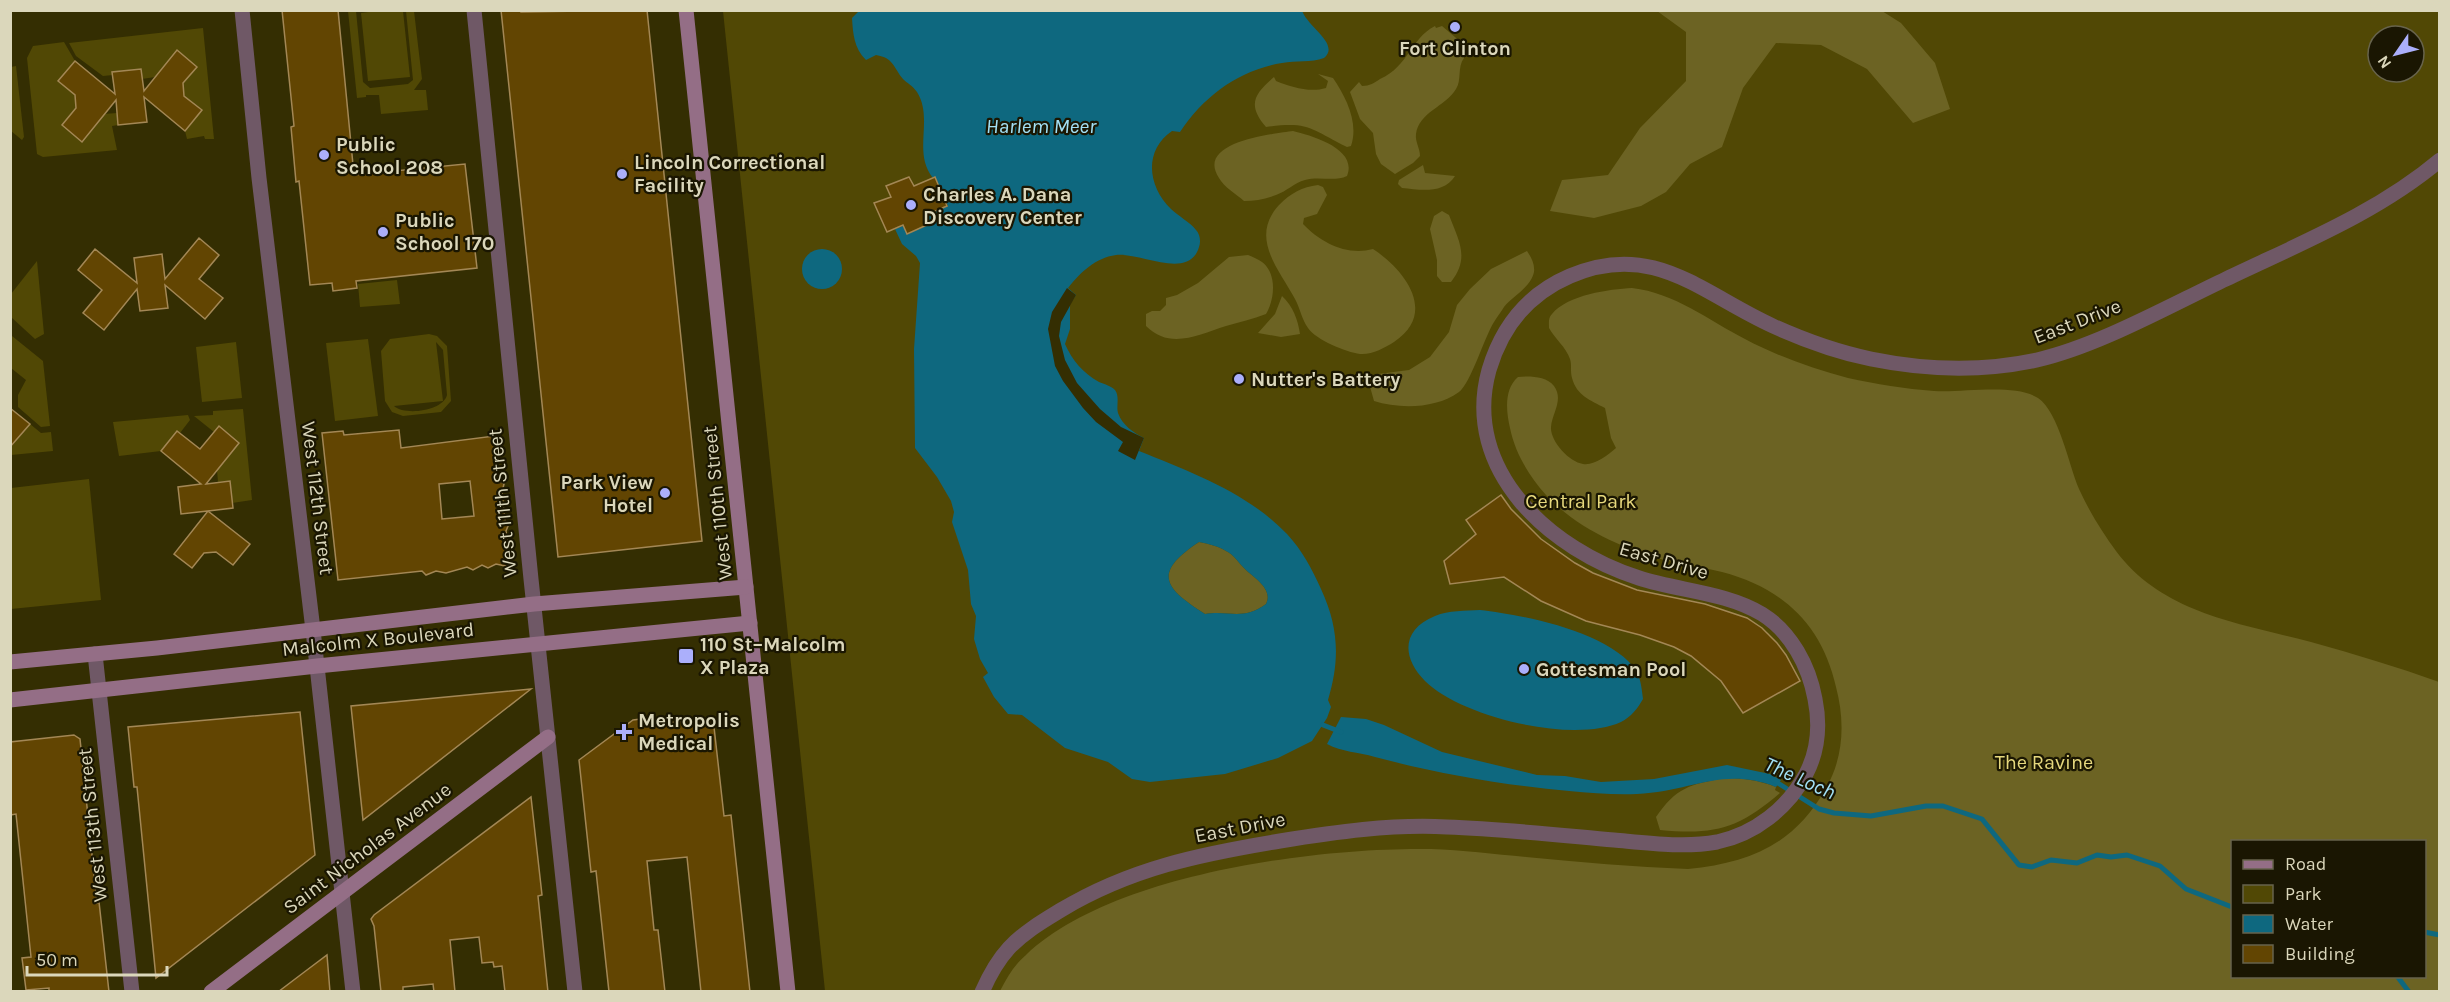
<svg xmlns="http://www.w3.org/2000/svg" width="2450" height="1002" viewBox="0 0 2450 1002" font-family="Karla,sans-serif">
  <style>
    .green { fill: #514805; fill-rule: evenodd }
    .forest { fill: #6c6323; fill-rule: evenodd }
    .water { fill: #0e687f; fill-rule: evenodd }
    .pier { fill: #342e02 }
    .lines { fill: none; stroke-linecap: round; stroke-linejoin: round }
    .stream { stroke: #0e687f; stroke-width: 5 }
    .building { fill: #624502; stroke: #a38755; stroke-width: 1.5; fill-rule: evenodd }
    .street { stroke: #6f5866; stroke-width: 15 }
    .secondary { stroke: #946e86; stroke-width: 15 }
    .poi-dot { fill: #abaffb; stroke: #1a1602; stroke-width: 2 }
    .labels { text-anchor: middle; stroke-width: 4.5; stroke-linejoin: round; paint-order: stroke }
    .poi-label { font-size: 20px; font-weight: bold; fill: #dbd7bb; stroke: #1a1602; text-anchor: start }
    .street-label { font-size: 20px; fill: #dbd7bb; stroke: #1a1602 }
    .park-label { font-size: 20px; fill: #e6d87d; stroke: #1a1602 }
    .water-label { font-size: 21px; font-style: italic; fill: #a3e1f6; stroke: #1a1602 }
  </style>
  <rect width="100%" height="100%" fill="#342e02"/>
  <g class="green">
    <path d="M384,10l19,1 7,66 -42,4 -7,-68z"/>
    <path d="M348,11h8l7,71 7,6 38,-4 5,-4 -7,-69h8l8,68 -8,11h12l2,20 -47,4 -2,-19h-13v2l-9,1z"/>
    <path d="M723,11h1716v980h-1614zM2378,36h36v36h-36zM2232,842h192v134h-192z"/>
    <path d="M203,28l11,111h-9l-1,-3 -17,3 -2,-8 17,-21 -18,-14 -1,-13 14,-16 -20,-16 -22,26 -13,2 -2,-10 -27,3v3l-10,1 -27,-20 -7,-13z"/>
    <path d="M64,42l11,19 -17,20 17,14 1,13 -14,17 20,16 22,-27 13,-1 1,12 -6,1 5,24 -74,7 -6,-3 -10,-96 6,-12z"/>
    <path d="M16,66l8,71 -2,3 -11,-9v-64z"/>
    <path d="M37,261l7,73 -9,5 -24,-22v-23z"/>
    <path d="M397,280l3,24 -40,3 -2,-23z"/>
    <path d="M429,334l8,2 10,10 4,55 -10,11 -38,4 -11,-4 -7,-11 -4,-50 9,-12zM436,342l7,8 4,45c-4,16 -42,21 -53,11l49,-5z"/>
    <path d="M12,336l31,25 7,65 -9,1 -23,-20v-12l8,-15 -15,-12z"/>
    <path d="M368,339l10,77 -43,5 -9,-78z"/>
    <path d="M236,342l6,56 -40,4 -6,-55z"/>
    <path d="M243,409l9,91 -20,3 -2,-22 -12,1 -1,-12 22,-27 -20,-16 -5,5 -20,-16 19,-1v-4z"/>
    <path d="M188,415l2,5 -10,13 -3,-2 -16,20 -42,5 -6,-34z"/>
    <path d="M30,424l11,9 10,-1 2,19 -42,4v-8z"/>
    <path d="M89,479l12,121 -90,9v-121z"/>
  </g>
  <g class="forest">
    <path d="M1657,11h225l19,12 34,40 15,46 -37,14 -46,-54 -46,-24 -45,-2 -33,45 -21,59 -32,17 -24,28 -25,14 -47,12 -44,-7 12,-31 46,-5 32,-47 46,-47v-49z"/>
    <path d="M1435,26l1,2 6,-2 20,17 2,15c-7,9 -2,22 -8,31 -11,18 -37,23 -40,45 -1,8 4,14 4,22l-7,7 -18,11 -14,-10 -5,-10 -3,-21 -13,-14 -10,-27 9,-10 3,4c8,0 12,-3 18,-7 29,-13 30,-40 55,-53z"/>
    <path d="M1318,74l15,4c13,19 26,45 18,68l-4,1c-37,-18 -37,-26 -81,-20 -19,-22 -12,-33 8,-50l2,4c15,6 34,12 50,7l2,-7z"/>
    <path d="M1293,131c20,5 65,18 54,45 -12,6 -28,0 -42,4 -11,3 -18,11 -29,15 -10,4 -21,6 -32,6 -8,-7 -20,-14 -25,-23 -24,-36 53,-44 74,-47z"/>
    <path d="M1423,165l2,8 30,3c-11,18 -34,14 -53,12l-4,-4 1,-4z"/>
    <path d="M1318,185l5,2 4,8 -10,19 -13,4 -1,6c18,19 44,32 70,25 32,21 65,64 21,93 -10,6 -22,13 -34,12 -14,-2 -44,-14 -52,-26 -6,-8 -8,-20 -13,-29 -16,-30 -46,-61 -16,-94 12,-12 23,-18 39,-20z"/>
    <path d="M1442,211l7,4c10,26 21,43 2,67h-9l-5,-6v-16l-7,-31 4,-13z"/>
    <path d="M1527,251c4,6 8,13 7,21 -3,15 -21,24 -30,35 -3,5 -7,10 -10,15 -10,16 -23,61 -35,70 -23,17 -60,17 -85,9l-5,-18 9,-9 31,-4 21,-13 19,-25 8,-27 13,-16 21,-20z"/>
    <path d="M1248,255c5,2 10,4 14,7 15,11 13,37 4,52 -13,5 -27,8 -40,12 -28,9 -56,24 -80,0v-12l6,-3h8l6,-6v-7l11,-3 21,-12 31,-26z"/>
    <path d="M1632,288c43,5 76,32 113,51 32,17 68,30 103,39 28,6 57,11 86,13 28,2 81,-8 104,7 21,14 31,68 41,91 10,22 23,43 37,62 47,63 124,72 195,91 44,12 86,25 128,40v309h-1439c7,-13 14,-26 26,-36 84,-81 291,-108 405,-106 31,1 63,5 95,8 54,5 108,10 162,12 62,-6 107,-25 138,-81 18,-31 19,-67 10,-101 -14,-62 -53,-99 -114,-115 -19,-5 -39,-7 -58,-12 -44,-13 -86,-31 -118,-65 -17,-19 -31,-42 -36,-67 -4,-17 -6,-39 8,-51 11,-1 28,-1 36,9 10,14 -2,27 -3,41 -1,14 18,35 32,37 11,2 25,-9 33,-16l-5,-10 -6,-30c-15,-8 -28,-12 -33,-30 -2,-7 0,-13 -2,-19 -4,-12 -15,-20 -21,-31 0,-5 -1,-10 3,-14 15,-19 58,-25 80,-26zM2232,842h192v134h-192z"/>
    <path d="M1282,296c11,10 16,24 18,38l-19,3 -23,-4 17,-19z"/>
    <path d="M1199,542c10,2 19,4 27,9 8,4 11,10 17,16 9,10 31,21 23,37 -23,17 -37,6 -61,10 -41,-26 -53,-41 -6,-72z"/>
    <path d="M1724,778c19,0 34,2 52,9l-1,3 5,3c-42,36 -65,42 -120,37l-4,-13c21,-30 33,-32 68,-39z"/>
  </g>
  <g class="water">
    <path d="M860,10h442c4,16 39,34 22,48 -13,5 -28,2 -42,5 -43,7 -78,33 -102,69l-8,-1c-29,20 -24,56 -1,78 7,7 19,13 25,21 4,4 5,12 3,17 -10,34 -59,5 -83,8 -21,3 -35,17 -48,33l8,7 -6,9v25l-5,15c7,16 18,29 34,38 5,2 12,4 16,8 5,7 1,16 3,23 4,12 16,20 26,25l-5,13c52,21 109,42 148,83 15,16 25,35 34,55 18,39 19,71 7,111l3,7 -4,11 -15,23 -34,17 -53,16 -75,8 -18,-3 -24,-17 -43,-14 -43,-33 -14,-1 -14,-17 -11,-20 5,-4 -8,-14 -6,-20 2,-23 -5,-12 -3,-34 -16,-48 2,-10 -3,-11 -14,-24 -22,-29 -1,-99 6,-86 -4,-7 -14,-12 -7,-15 8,-3 4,8 22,-9 -3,-10 22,-9 -13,-29 -2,1c-21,-26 1,-59 -16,-86 -4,-6 -10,-9 -14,-13 -10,-12 -9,-21 -27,-24l-10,5c-12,-12 -13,-26 -14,-42zM1199,542c10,2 19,4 27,9 8,4 11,10 17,16 9,10 31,21 23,37 -23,17 -37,6 -61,10 -41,-26 -53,-41 -6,-72z"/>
    <circle cx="822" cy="269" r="20"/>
    <path d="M1480,610c44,5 132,22 157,62 4,8 5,19 6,27 -5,9 -12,18 -22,23 -48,22 -160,-5 -196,-41 -24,-24 -23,-52 10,-65 14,-6 30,-5 45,-6z"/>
    <path d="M1341,717l25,2 18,6 58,27 95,23 28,1 36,6 53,-3 73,-14 43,9 11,6 -5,7c-54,-21 -85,5 -139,7 -22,1 -46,-1 -68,-3 -66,-6 -130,-17 -194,-34 -17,-5 -33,-5 -48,-13z"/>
  </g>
  <path class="pier" d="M1067,288l9,7 -15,27 -2,14 6,24 12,23 23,26 21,18 23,11 -9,22 -17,-9 5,-9 -27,-20 -13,-14 -20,-27 -8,-15 -7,-37 4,-17z"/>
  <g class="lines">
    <g class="stream">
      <path d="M1323,725l18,7"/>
      <path d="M1773,780l46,29 15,4 37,3 55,-10h17l39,13 37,46 13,2 19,-7 26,3 20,-8 14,2 16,-2 33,11 26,23 46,18"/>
      <path d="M2424,932l16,3"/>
      <path d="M2397,976l12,16"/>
    </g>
  </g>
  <g class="building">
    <path d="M282,10h56l16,165 111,-11 12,104 -121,13 1,7 -24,3 -1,-8 -22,2 -11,-104 -3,1 -5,-55 3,-1z"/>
    <path d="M501,10h20v2l126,-2 55,531 -144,16z"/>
    <path d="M177,50l20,17 -14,16 1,13 18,14 -17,21 -41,-34 3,25 -29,3 -2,-25 -34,42 -20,-17 14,-17 -1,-13 -17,-14 17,-20 40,33 -3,-22 29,-3 3,22z"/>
    <path d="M909,177l5,9 21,-9 12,29 -21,9 3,9 -22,10 -4,-9 -16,7 -13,-29 17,-6 -5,-11z"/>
    <path d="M199,238l20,17 -20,24 24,19 -18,21 -40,-34 3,23 -28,3 -3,-22 -33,41 -21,-17 19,-23 -24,-20 17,-21 42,34 -3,-25 28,-4 3,25z"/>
    <path d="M10,408l20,16 -20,23z"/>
    <path d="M219,426l20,17 -33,41 24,-3 3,27 -25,3 42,33 -17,21 -17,-13 -12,1 -12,15 -18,-14 34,-43 -27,3 -3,-27 23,-3 -40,-33 16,-20 23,18z"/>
    <path d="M399,430l2,18 93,-12 4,44 6,4 -2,8 3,28 3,6 -2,5 5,33 -6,2 -9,-2 -8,4 -6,-3 -9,5 -6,-3 -21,6 -10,-2 -10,4 -4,-4 -84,9 -16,-147 21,-2 1,4zM470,481l4,35 -32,3 -3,-35z"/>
    <path d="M1501,495l10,14 30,30 34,24 18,10 44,17 68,14 42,14 15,10 15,15 9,12 14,26 -57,32 -22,-32 -30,-25 -17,-9 -34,-12 -54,-14 -45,-20 -37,-24 -54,7 -6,-23 32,-27 -10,-14z"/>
    <path d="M531,689l-168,131 -12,-114z"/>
    <path d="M300,712l15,143 -159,123 -19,-191h-3l-6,-60z"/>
    <path d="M648,718l1,7 64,-7 11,98 7,-1 19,177h-49l-14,-135 -40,4 7,69h4l7,62h-56l-13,-121 -5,1 -12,-112 54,-40z"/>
    <path d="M74,735l6,4 17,164 2,-1 10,90h-60v-4l-23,2 -4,-32 9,-1 -15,-143 -6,1v-73z"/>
    <path d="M531,797l11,98 -4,1 10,96h-43l-3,-26 -8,1 -1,-5 -11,1 -3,-26 -29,3 5,52h-21l-1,-8 -30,3v5h-22l-7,-66 -3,-7 3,-4z"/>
    <path d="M327,955l3,37h-52l25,-19z"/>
  </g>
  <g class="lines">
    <g class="street">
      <path d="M242,10l17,168 54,452 40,362"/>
      <path d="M474,10l57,569 44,413"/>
      <path d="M95,654l37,338"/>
      <path d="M982,992c7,-16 15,-31 27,-44 15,-16 34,-27 52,-38 70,-42 140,-56 219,-69 55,-9 111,-17 167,-14 56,2 111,8 167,13 33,3 70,8 103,2 38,-8 71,-34 89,-68 12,-23 14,-50 9,-75 -6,-33 -24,-67 -53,-85 -37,-22 -83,-23 -123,-36 -88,-28 -178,-107 -150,-208 13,-44 39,-76 81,-94 84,-36 132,18 203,50 31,14 64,26 98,33 54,11 111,13 166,1 61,-14 132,-54 189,-81 73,-35 151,-66 214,-119"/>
    </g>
    <g class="secondary">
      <path d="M686,10l102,982"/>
      <path d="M10,662l147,-14 377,-44 212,-17"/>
      <path d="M10,700l307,-34 433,-43"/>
      <path d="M211,992l337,-255"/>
    </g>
  </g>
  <g class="poi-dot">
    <circle cx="1455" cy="27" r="6"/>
    <circle cx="324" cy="155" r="6"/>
    <circle cx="622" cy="174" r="6"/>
    <circle cx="911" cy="205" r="6"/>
    <circle cx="383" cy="232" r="6"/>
    <circle cx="1239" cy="379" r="6"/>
    <circle cx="665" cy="493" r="6"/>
    <rect x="678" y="648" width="16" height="16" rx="3"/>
    <circle cx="1524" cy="669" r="6"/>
    <path d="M621 723h6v6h6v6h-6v6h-6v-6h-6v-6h6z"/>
  </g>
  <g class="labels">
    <g class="poi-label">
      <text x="1455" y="55" text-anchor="middle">Fort Clinton</text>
      <text x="336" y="151">Public<tspan x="336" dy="23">School 208</tspan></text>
      <text x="634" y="169">Lincoln Correctional<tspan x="634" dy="23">Facility</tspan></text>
      <text x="923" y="201">Charles A. Dana<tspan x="923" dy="23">Discovery Center</tspan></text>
      <text x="395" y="227">Public<tspan x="395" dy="23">School 170</tspan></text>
      <text x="1251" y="386">Nutter's Battery</text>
      <text x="653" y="489" text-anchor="end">Park View<tspan x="653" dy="23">Hotel</tspan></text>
      <text x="700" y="651">110 St–Malcolm<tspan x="700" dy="23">X Plaza</tspan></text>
      <text x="1536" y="676">Gottesman Pool</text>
      <text x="638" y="727">Metropolis<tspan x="638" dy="23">Medical</tspan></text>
    </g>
    <g class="street-label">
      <text transform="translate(2077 321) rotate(-21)" y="7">East Drive</text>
      <text transform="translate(318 498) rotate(83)" y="7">West 112th Street</text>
      <text transform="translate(502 503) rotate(-96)" y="7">West 111th Street</text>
      <text transform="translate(717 503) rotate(-96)" y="7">West 110th Street</text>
      <text transform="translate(1664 560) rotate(16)" y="7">East Drive</text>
      <text transform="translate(378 639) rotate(-6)" y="7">Malcolm X Boulevard</text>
      <text transform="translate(92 825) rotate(-96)" y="7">West 113th Street</text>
      <text transform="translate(1240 827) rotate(-11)" y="7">East Drive</text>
      <text transform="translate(367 848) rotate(-37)" y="7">Saint Nicholas Avenue</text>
    </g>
    <g class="park-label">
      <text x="1581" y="508">Central Park</text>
      <text x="2044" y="769">The Ravine</text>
    </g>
    <g class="water-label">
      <text x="1041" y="133">Harlem Meer</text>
      <text transform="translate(1800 778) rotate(24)" y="7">The Loch</text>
    </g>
  </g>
  <rect width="2450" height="1002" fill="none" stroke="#dbd7bb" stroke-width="24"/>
  <rect x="2231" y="840" width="195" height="138" fill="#1a1602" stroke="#67634c" stroke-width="1.5"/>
  <rect x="2243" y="860" width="30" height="9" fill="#946e86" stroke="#67634c" stroke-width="1.5"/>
  <text x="2285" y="870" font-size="18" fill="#dbd7bb">Road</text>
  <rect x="2243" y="885" width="30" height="18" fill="#514805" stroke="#67634c" stroke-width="1.5"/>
  <text x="2285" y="900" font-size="18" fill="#dbd7bb">Park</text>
  <rect x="2243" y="915" width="30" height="18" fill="#0e687f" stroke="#67634c" stroke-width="1.5"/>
  <text x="2285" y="930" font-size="18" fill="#dbd7bb">Water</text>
  <rect x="2243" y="945" width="30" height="18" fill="#624502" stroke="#67634c" stroke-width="1.5"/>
  <text x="2285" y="960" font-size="18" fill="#dbd7bb">Building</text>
  <g transform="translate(2396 54) rotate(235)"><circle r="28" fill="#1a1602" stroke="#67634c" stroke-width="1.5"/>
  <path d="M0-4.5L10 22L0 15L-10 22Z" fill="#abaffb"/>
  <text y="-9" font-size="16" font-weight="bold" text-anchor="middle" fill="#dbd7bb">N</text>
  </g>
  <path d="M27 966v9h140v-9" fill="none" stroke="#dbd7bb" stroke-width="3"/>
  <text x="36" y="966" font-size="18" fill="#dbd7bb" stroke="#1a1602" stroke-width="4.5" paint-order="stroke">50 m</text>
</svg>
